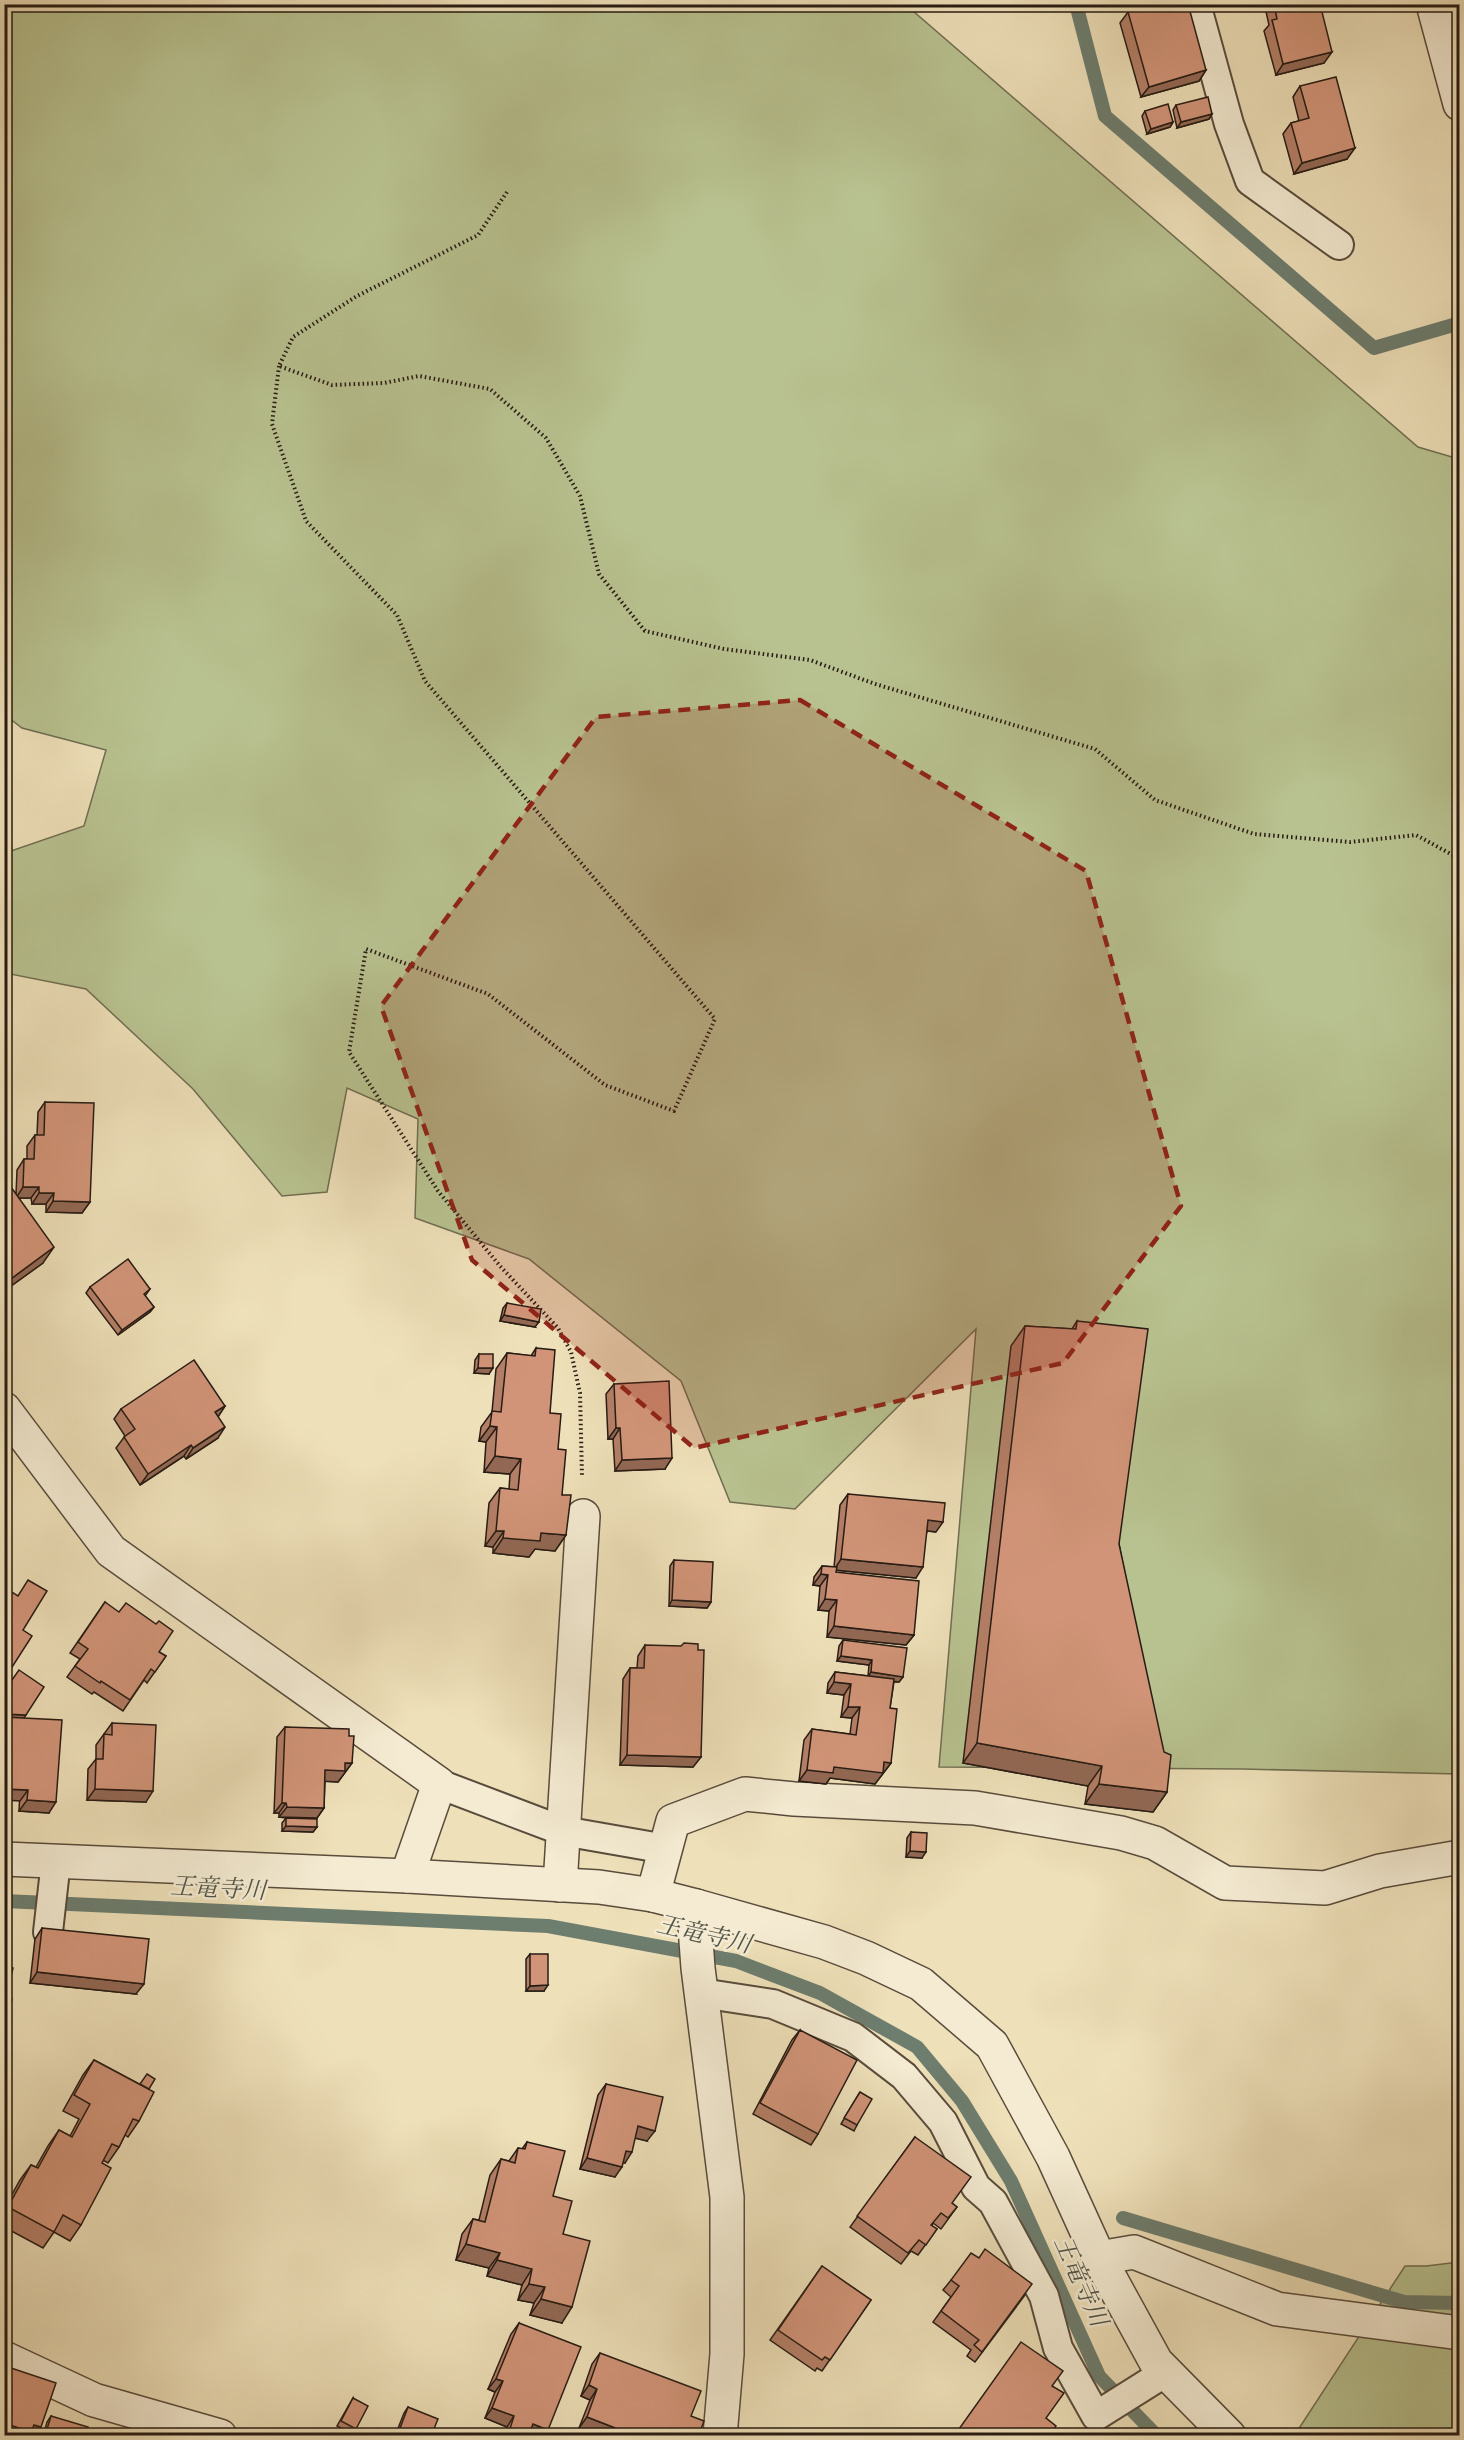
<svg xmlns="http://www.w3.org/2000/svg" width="1464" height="2440" viewBox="0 0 1464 2440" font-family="'Sorts Mill Goudy','Noto Serif JP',serif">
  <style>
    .green { fill: #b8c290; stroke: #706e52; stroke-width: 1.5 }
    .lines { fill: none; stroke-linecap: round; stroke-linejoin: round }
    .stream { stroke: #6d7d6e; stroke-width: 14 }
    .service-casing { stroke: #594c3c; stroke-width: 32 }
    .minor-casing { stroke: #594c3c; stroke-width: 36 }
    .path { stroke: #271b13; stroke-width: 4; stroke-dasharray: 1.5 3; stroke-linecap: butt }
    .service { stroke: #f4ebd2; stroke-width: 28 }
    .minor { stroke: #f4ebd2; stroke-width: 33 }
    .wall { fill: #b47f67; stroke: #271b13; stroke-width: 1.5 }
    .shaded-wall { fill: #926854; stroke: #271b13; stroke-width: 1.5 }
    .building { fill: #d19478; stroke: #271b13; stroke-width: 1.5 }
    .marked { fill: #8f2418; fill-opacity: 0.2; stroke: #8f2418; stroke-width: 4.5; stroke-dasharray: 12 8; stroke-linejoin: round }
    .labels { text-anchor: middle; stroke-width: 5; stroke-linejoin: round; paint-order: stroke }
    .water-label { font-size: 24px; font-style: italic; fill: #505448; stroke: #f4ebd2 }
  </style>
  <rect width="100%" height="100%" fill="#eee0b9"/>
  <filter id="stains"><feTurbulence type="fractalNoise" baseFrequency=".00333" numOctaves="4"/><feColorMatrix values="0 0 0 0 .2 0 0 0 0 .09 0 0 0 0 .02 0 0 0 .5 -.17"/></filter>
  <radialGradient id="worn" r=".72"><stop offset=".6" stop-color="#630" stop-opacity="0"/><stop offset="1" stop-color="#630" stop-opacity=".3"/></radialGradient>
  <g class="green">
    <path d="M5,5h901l512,442 41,12v1315l-216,-5 -304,-2 37,-438 -181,180 -65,-7 -49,-121 -152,-122 -114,-41 3,-99 -71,-31 -20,104 -45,4 -89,-107 -107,-100 -81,-16v-120l79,-27 22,-76 -84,-22 -17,-13z"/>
    <path d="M1459,2262v173l-165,1 111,-170h21z"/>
  </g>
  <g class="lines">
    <g class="stream">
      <path d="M1076,4l29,112 269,232 86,-25"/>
      <path d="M4,1901l544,25 188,35 84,32 97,54 45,54 49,80 88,195 58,60"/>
      <path d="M1123,2218l281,84 56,1"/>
    </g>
    <defs>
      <g id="service">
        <path d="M1196,4l33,120 21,57 89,64"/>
        <path d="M439,1784l124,47 103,18"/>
        <path d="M48,1932l8,-71"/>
        <path d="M701,1993l72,11 80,33 51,39 39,46 33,65 17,15 51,94 14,52 38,68 70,-44"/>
      </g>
      <g id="minor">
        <path d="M1433,4l27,100"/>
        <path d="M4,1409l107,142 328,233 -32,92"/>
        <path d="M4,1859l403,17 192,11 54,8 43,11 128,36 42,16 55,26 71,61 61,112 46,101 57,104 73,74"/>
        <path d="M560,1885l23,-369"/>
        <path d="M653,1895l20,-74 72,-27 49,5 181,9 146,25 34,10 70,40 100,5 55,-17 80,-14"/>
        <path d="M696,1906l-1,21 3,41 29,229v157l-7,82"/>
        <path d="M1099,2258l35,-6 143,57 183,24"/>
        <path d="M4,2358l90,42 126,36"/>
      </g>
    </defs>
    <use href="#service" class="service-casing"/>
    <use href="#minor" class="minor-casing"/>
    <g class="path">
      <path d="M507,192l-29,43 -121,61 -64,41 -14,29 53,19 52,-2 35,-7 71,13 56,49 34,58 19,78 46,57 79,18 86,11 65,24 220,65 60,51 99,34 96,8 66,-7 44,24"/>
      <path d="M279,366l-7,58 34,97 91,94 28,66 290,338 -41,92 -69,-26 -117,-91 -122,-45 -17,103 89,139 62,75 58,62 13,24 9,41 2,83"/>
    </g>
    <use href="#service" class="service"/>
    <use href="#minor" class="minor"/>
  </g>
  <g class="wall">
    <path d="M1266,4h54l4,59 -48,12 -12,-44 5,-6 -4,-18z"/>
    <path d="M1128,12l78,58 -7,11 -58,16 -21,-74z"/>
    <path d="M1300,86l47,73 -53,15 -11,-40 8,-11 8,-2 -6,-24z"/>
    <path d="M1176,105l36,9 -3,5 -32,9 -4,-18z"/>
    <path d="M1145,111l28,11 -3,5 -23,7 -5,-18z"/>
    <path d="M45,1102l45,100 -8,11 -36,-1v-8h-14l-1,-6h-12l24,65 -39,28v-110l12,13 1,-24 7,-11h3v-13l8,-11h2l1,-23z"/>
    <path d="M90,1287l60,2 -5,7 9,11 -4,5 -32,23 -32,-42z"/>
    <path d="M507,1303l28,24 -35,-6 3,-13z"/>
    <path d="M1077,1321l42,223 48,248 -14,20 -68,-8 3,-18 -125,-23 48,-417 14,-20 47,3z"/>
    <path d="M536,1348l22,101 8,86 -11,16 -20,-2 -6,8 -36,-4v-6l-8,-1 4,-43 11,-15 9,1 1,-15 -26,-2 2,-30 -7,-1 2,-14 11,-15 4,-43 11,-16 24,3z"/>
    <path d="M479,1354l10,20 -15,-1 1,-13z"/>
    <path d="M614,1384l51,85 -50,2 -2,-32h-5l-2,-45z"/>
    <path d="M225,1406l-7,10v22l-32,21 -2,-3 -44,29 -24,-37 9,-12 -11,-17 7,-10z"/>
    <path d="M848,1494l88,38 -9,-1 -11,47 -80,-8v2l78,63 -8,10 -79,-8 2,-26 -11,-1 2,-24 -7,-1 1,-8 8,-11 12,1 6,-62z"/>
    <path d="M674,1560l37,42 -4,6 -38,-2 1,-40z"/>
    <path d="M105,1602l54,50 7,4 -19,27 -3,-3 -21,31 -29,-19 -2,2 -25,-17 13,-18 -10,-6z"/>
    <path d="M843,1640l60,37 -4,5h-5l-4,26 1,55 -16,21 -45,-6 -4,6 -27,-3 5,-41 8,-11 38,5 2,-16 -11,-1 3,-22 -17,-2 1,-10 7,-11 33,4 1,-11 -32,-4 2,-15z"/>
    <path d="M645,1645l56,112 -8,10 -73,-2 3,-86 7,-11h7l1,-12z"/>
    <path d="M24,1718l25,95 -30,-2z"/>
    <path d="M112,1723l34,79 -59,-2 1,-31 8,-10v-14z"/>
    <path d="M285,1727l64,9 3,27 -14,19 -13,-1 -1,27 -7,10h-31l31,9 -4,5 -31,-1v-8l4,-5 -7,-1v-4h-5l3,-76z"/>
    <path d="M911,1832l11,26 -16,-1 1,-19z"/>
    <path d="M42,1928l94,66 -106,-11 5,-44z"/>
    <path d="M530,1954l14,37h-18v-32z"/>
    <path d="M800,2030l18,104 -7,11 -58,-31 39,-74z"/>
    <path d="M94,2060l55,29 -10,32 -11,16 -3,-2 -6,12 -11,16 -5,-3 -1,3 -21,62 -11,16 -16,-9 -11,16 -39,-21v-18l16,-29 11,-15 5,2 12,-21 11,-16 11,6 9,-17 -16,-8 20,-36z"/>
    <path d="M606,2084l41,57 -12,-3 -10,25 -2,-1 -8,15 -35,-8 18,-74z"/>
    <path d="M860,2092l-3,33 -3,6 -13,-7z"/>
    <path d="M915,2137l37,66 5,4 -16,22 -8,-6 -1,3 5,3 -19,26 -7,-4 -10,13 -51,-37z"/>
    <path d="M527,2142l26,54 10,38 -1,89 -32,-8 4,-12 -16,-3 4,-15 -35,-9 2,-8 -33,-8 6,-26 11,-15 6,1 11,-45 11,-16 8,2 9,-13 4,1z"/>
    <path d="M822,2266l49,34 -49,71 -5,-3 -2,3 -45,-31z"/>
    <path d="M951,2280l74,15 -50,67 -8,-6 4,-6 -38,-28 18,-25 -8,-7z"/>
    <path d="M519,2323l25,113h-40l3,-9 -22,-9 10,-26 -7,-3 23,-55z"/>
    <path d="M600,2353l91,63 15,20h-106l-21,-8 11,-28 -9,-4 11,-32z"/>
    <path d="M1052,2386l-6,32 4,18h-96z"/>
    <path d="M353,2398l3,31 -4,5 -15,-8z"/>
    <path d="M408,2407l23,29h-36l9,-23z"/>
    <path d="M51,2416l34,20h-42l4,-14z"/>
  </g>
  <g class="shaded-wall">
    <path d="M1111,4h17l-20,5z"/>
    <path d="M1332,52l-8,11 -48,12 7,-11z"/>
    <path d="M1206,70l-7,11 -58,16 8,-10z"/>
    <path d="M1212,114l-3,5 -32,9 4,-6z"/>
    <path d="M1173,122l-3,5 -23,7 4,-5z"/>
    <path d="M1355,148l-8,11 -53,15 8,-11z"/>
    <path d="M23,1187h16l-8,11h-15z"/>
    <path d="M39,1193h15l-8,11h-14z"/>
    <path d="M53,1201l37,1 -8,11 -36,-1z"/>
    <path d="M54,1247l-11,16 -39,28v-7z"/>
    <path d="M154,1307l-4,5 -32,23 4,-5z"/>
    <path d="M504,1315l35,7 -4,5 -35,-6z"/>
    <path d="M478,1368h15l-4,6 -15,-1z"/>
    <path d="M225,1406l-7,11 -3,-5z"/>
    <path d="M490,1426l7,1 -11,15 -7,-1z"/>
    <path d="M225,1427l-7,11 -32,21 7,-11z"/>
    <path d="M616,1428h4l-7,11h-5z"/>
    <path d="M191,1445l-7,11 -44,29 8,-11z"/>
    <path d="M495,1456l26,3 -11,15 -26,-2z"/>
    <path d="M672,1458l-7,11 -50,2 7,-11z"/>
    <path d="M928,1520l15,2 -7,10 -16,-2z"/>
    <path d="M496,1531h8l-11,16 -8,-1z"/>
    <path d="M541,1533l25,2 -11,16 -20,-2 -6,8 -36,-4 10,-15z"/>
    <path d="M841,1559l82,8 -7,11 -82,-8z"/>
    <path d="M821,1574l7,1 -8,11 -7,-1z"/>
    <path d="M825,1599l12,1 -8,11 -11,-1z"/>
    <path d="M672,1600l39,2 -4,6 -38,-2z"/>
    <path d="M834,1626l80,9 -8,10 -79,-8z"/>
    <path d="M841,1656l31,4 -3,5 -32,-4z"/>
    <path d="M871,1672l32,5 -4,5 -32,-4z"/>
    <path d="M834,1682l17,2 -7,11 -17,-2z"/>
    <path d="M848,1707h12l-8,11 -11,-1z"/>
    <path d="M4,1714l22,1 -4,6 -18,-1z"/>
    <path d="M977,1743l125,23 -14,20 -125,-23z"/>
    <path d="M627,1755l74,2 -8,10 -73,-2z"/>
    <path d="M884,1762l7,1 -16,21 -45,-6 -4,6 -27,-3 8,-11z"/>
    <path d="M345,1763h7l-14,19 -20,-1 7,-11z"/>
    <path d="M1099,1784l68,8 -14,20 -68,-8z"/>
    <path d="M4,1789l24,1 -8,11 -16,-1z"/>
    <path d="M95,1789l58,2 -7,11 -59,-2z"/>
    <path d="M27,1800l29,2 -7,11 -30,-2z"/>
    <path d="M282,1803h4l-7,10h-5z"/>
    <path d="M287,1807l37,1 -7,10 -38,-1z"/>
    <path d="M286,1826l31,1 -4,5 -31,-1z"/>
    <path d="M910,1851l16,1 -4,6 -16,-1z"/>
    <path d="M37,1972l107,12 -8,10 -106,-11z"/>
    <path d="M548,1985l-4,6h-18l4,-5z"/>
    <path d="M638,2126l17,5 -8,10 -16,-4z"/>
    <path d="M626,2151l6,1 -7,11 -6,-1z"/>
    <path d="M587,2158l35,9 -7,10 -35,-8z"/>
    <path d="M466,2244l34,9 -11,15 -33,-8z"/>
    <path d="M497,2260l35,9 -10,16 -35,-9z"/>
    <path d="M529,2284l16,3 -11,16 -16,-3z"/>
    <path d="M541,2299l31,8 -10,16 -32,-8z"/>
    <path d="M496,2379l7,2 -8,11 -7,-3z"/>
    <path d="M589,2385l8,4 -7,11 -9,-4z"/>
    <path d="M492,2408l22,8 -7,11 -22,-9z"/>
    <path d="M587,2417l49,19h-36l-21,-8z"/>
    <path d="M4,2423l30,2 7,2 -6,9h-31z"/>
    <path d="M533,2424l15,6 -4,6h-17z"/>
    <path d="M399,2431l10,5h-13z"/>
    <path d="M509,2432l8,4h-11z"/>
  </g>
  <g class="building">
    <path d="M1155,4h33l18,66 -57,17 -21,-75z"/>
    <path d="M1274,4h46l12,48 -49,12 -11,-44 5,-1z"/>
    <path d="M1336,77l19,71 -53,15 -11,-40 18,-5 -9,-32z"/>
    <path d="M1208,97l4,17 -31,8 -5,-17z"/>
    <path d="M1168,104l5,18 -22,7 -6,-18z"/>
    <path d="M45,1102l49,1 -4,99 -37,-1 1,-8h-15v-6h-16l1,-28h10l1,-24h9z"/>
    <path d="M6,1180l48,67 -50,37v-103z"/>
    <path d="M128,1259l22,30 -6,5 10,13 -32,23 -32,-43z"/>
    <path d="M507,1303l34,6 -2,13 -35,-7z"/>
    <path d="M1077,1321l71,8 -29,215 45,208 7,3 -4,37 -68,-8 3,-18 -125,-23 48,-417 51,3z"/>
    <path d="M536,1348l19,2 -5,63 11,1 -3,35 8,1 -4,45h9l-5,40 -25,-2 -1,8 -37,-3 1,-7h-8l4,-43 18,2 3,-31 -26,-3 2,-29 -7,-1 2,-15 9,1 6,-59 28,3z"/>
    <path d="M479,1354h14v14h-15z"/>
    <path d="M194,1360l31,46 -10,6 10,15 -32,21 -2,-3 -43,29 -24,-37 11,-8 -14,-20z"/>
    <path d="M669,1381l3,77 -50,2 -2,-32h-4l-2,-44z"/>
    <path d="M848,1494l97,9 -2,19 -15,-2 -5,47 -82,-8z"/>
    <path d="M674,1560l39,2 -2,40 -39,-2z"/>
    <path d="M822,1566l15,1 -1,5 83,9 -5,54 -80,-9 3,-26 -12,-1 3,-24 -7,-1z"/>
    <path d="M28,1580l19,11 -24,39 9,6 -25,39 -3,-2v-86l14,9z"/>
    <path d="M105,1602l14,10 7,-9 30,21 3,-3 14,10 -14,21 7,4 -11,16 -4,-3 -21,31 -29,-19 -1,2 -25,-17 13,-17 -10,-7z"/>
    <path d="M843,1640l64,8 -4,29 -32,-5 1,-12 -31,-4z"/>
    <path d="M684,1643l14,1v6h6l-3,107 -74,-2 3,-87h14l1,-23 36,1z"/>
    <path d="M19,1670l25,17 -18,28 -22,-1v-27l1,-1 2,1z"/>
    <path d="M835,1672l59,7 -4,29 7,1 -6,54 -7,-1 -1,11 -49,-6 -1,6 -26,-3 5,-41 44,6 4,-28h-12l3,-23 -17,-2z"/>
    <path d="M4,1717l58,3 -6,82 -29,-2 1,-10 -24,-1z"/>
    <path d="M112,1723l44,2 -3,66 -58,-2 1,-30h7l1,-25 8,1z"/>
    <path d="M285,1727l64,2v7h5l-2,27h-7v8l-20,-1 -1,38 -37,-1 -1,-4h-4z"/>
    <path d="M286,1818l31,1v8l-31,-1z"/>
    <path d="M911,1832l16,1 -1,19 -16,-1z"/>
    <path d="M42,1928l107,11 -5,45 -107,-12z"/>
    <path d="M530,1954h18v31l-18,1z"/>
    <path d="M4,1966l9,2 -7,29 6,2 -8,30z"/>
    <path d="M800,2030l57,30 -39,74 -58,-31z"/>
    <path d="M94,2060l60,32 -15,29 -6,-2 -14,28 -7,-3 -10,19 9,5 -30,57 -18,-10 -9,17 -46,-25 23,-42 7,3 21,-38 13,7 18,-33 -16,-9z"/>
    <path d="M147,2074l8,5 -6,10 -9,-5z"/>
    <path d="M606,2084l57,13 -8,34 -17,-5 -6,26 -6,-1 -4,16 -35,-9z"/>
    <path d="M860,2092l12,7 -15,26 -13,-7z"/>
    <path d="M915,2137l56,40 -19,26 5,4 -9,11 -7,-5 -10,12 6,4 -11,16 -7,-5 -11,13 -51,-37z"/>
    <path d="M527,2142l38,9 -12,45 19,5 -9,33 27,7 -18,66 -31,-8 4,-12 -16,-3 3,-15 -35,-9 3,-7 -34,-9 7,-25 12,3 16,-63 14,4 3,-15 7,1z"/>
    <path d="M985,2249l47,35 -50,68 -8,-7 5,-5 -38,-29 18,-25 -8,-6 20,-27 8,5z"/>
    <path d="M822,2266l49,34 -41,60 -5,-3 -3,3 -44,-30z"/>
    <path d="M519,2323l62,24 -33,83 -15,-6 -5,12h-11l-8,-4 5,-16 -22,-8 11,-27 -7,-2z"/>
    <path d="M1021,2342l42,29 -11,15 12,7 -18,25 10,8 -6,9 -9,-6 -4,7h-83z"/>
    <path d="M600,2353l101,38 -10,25 13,5 -3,8 7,2 -2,5h-70l-49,-19 10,-28 -8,-4z"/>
    <path d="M5,2366l51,17 -15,44 -7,-2 -3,7 -27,-9v-54z"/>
    <path d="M353,2398l15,8 -12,23 -15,-8z"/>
    <path d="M408,2407l30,12 -7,17h-22l-10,-5z"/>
    <path d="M51,2416l37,11 -3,9h-40z"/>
    <path d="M4,2432l12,4h-12z"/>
  </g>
  <path class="marked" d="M800,700l286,171 95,335 -118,157 -369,85 -222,-188 -91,-254 215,-289z"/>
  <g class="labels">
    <g class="water-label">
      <text transform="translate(218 1888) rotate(3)" y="8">王竜寺川</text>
      <text transform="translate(704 1934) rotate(13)" y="8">王竜寺川</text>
      <text transform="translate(1081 2281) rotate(66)" y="8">王竜寺川</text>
    </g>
  </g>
  <rect width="1464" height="2440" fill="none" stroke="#eee0b9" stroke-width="24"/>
  <rect x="6" y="6" width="1452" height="2428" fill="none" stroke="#271b13" stroke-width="3"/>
  <rect x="12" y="12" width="1440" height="2416" fill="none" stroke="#271b13" stroke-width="1.5"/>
  <rect width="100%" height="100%" filter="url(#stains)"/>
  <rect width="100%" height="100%" fill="url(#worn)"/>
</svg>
